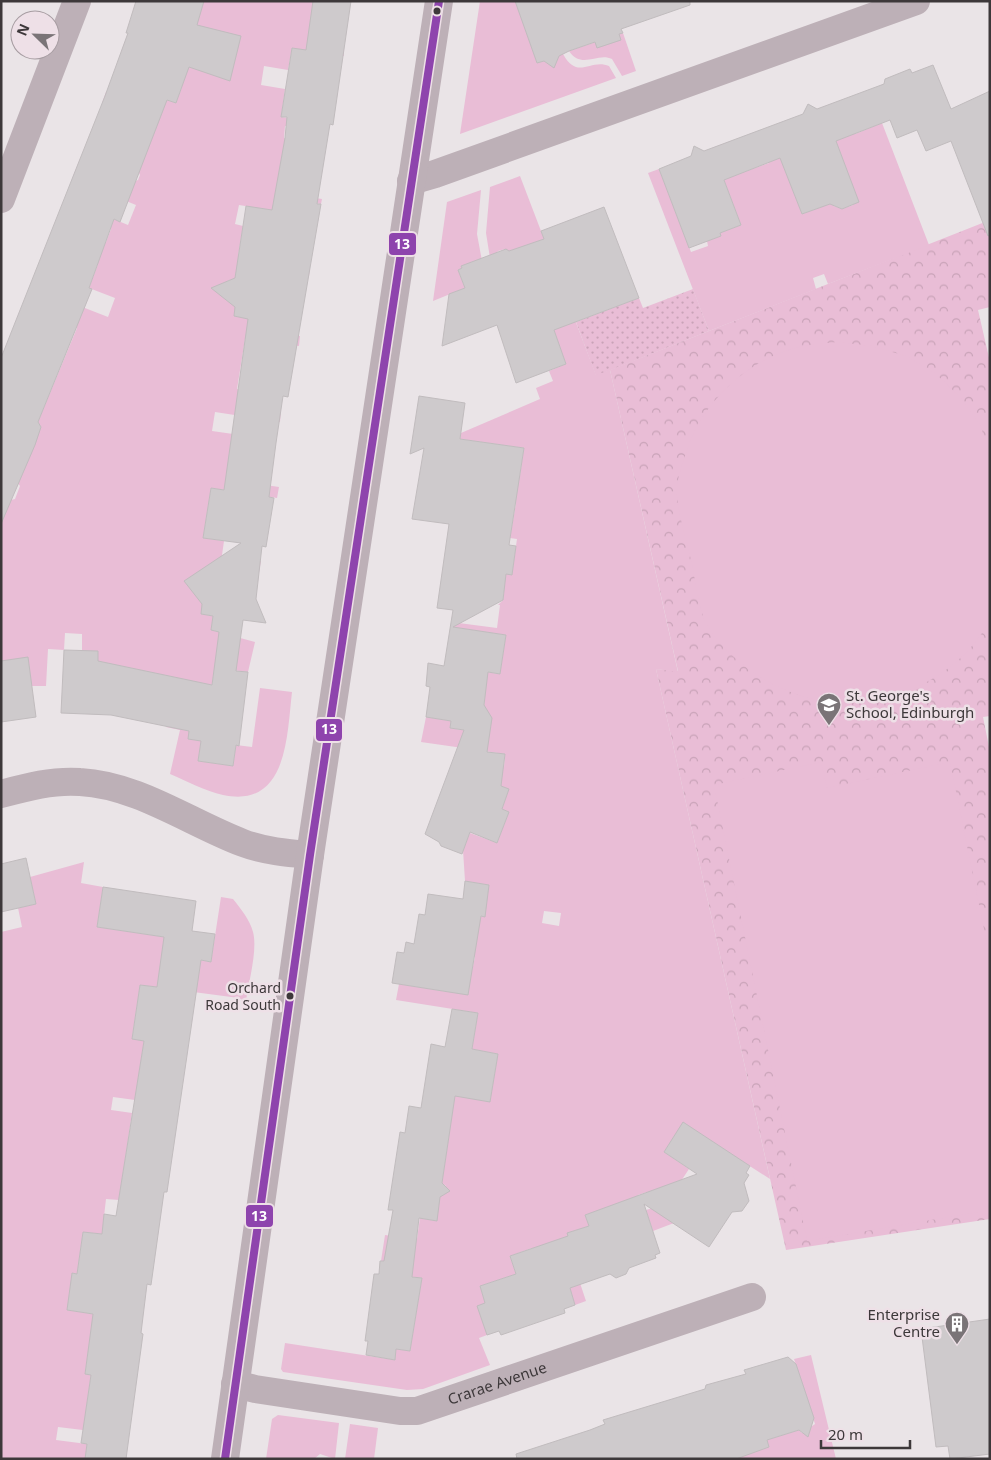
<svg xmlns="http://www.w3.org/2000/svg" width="991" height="1460" viewBox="0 0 991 1460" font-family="'Noto Sans',sans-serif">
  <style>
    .grass { fill: url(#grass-dots) }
    .park { fill: url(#park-crowns) }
    .garden { fill: #e9bdd6; fill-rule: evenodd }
    .building { fill: #cecacc; stroke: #c1bcbe }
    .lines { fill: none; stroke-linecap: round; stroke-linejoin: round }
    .minor { stroke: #bdb0b7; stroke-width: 28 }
    .bus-1-casing { stroke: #eee0e7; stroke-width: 11 }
    .bus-1 { stroke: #8e44ad; stroke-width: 8 }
    .bus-dot { fill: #3d383a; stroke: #eee0e7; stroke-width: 2 }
    .labels { text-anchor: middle; stroke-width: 5; stroke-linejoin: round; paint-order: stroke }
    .bus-label { font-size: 14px; fill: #3d383a; stroke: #eee0e7; text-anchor: end }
    .poi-label { font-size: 15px; fill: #3d383a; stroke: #eee0e7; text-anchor: start }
    .street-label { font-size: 15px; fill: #3d383a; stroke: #eee0e7 }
    .line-badge { stroke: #eee0e7; stroke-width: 2 }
    .badge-label { font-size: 14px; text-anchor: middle; font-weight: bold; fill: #fff }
  </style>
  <defs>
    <pattern id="grass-dots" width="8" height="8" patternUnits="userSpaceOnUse" patternTransform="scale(1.25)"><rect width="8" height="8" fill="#e9bdd6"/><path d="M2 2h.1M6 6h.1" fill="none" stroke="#c9a3b8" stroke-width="1.8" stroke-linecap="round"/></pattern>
    <pattern id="park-crowns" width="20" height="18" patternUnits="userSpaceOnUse" patternTransform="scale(1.25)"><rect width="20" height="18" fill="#e9bdd6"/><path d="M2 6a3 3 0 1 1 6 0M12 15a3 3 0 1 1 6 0" fill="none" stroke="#c9a3b8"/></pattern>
  </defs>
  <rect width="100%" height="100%" fill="#eae4e7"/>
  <path class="grass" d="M693,289l16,42 -113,45 -20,-54 63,-24 4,10z"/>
  <path class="park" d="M990,220v87l-12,3 12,52v354l-7,1 7,35v467l-204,31 -130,-581 22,2 -68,-301z"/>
  <g class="garden">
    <path d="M204,1h109l8,44 23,4v7l-52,-8 -4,22 -24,-4 -3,19 24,4 -4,28 49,7 -2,9 -43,-7 -1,12 5,1 -13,53 46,7 -1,5 -25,-4 -2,14 -55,-9 -4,19 8,2 -5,30 72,12 -1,8 -70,6 -10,-2 -7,5 -1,10 5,5 10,2 -2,14 36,6 -1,9 31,5 -1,10 -54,-7 -8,50 17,3 -2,14 29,4 -1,12 -65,-10 -3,19 21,3 -7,45 53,8 -2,11 -66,-10 -8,50 21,3 -2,14 39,6 -2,11 -51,-7 -7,49 12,2 -2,14 44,12 -7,30 -24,-3 -10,3 -16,89 35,5 3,-21 16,2 8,-59 32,4c-5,42 -4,117 -69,103 -18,-4 -36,-14 -53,-21l10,-44 -14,-3 11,-49 -48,-10 -33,19 2,-35 -16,-1v-17l-17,-1 -1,17 -16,-1 -2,37h-15l-22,-26 -7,1 -1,7v-150l10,-18 4,-1 5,-13 -2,-3 23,-56 -3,-5 39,-94 -35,-14 12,-18 54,21 7,-19 -26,-10 9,-24 -31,-12 39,-10 5,-13 -4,-2 4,-9 17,7 8,-20 -64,-26 8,-20 43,17 8,7 7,-3 2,-5 -2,-4 18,-46 -54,-22 4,-11 55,21 5,-13 10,3 6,-16 -6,-14 -55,-21 4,-10 58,22z"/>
    <path d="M480,1h38l-1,3 20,59 7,-2 5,3 8,-3 1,-6 5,-1c15,27 27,4 46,12l7,12 -156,56z"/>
    <path d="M623,33l13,38 -14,5 -10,-17c-15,-7 -30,11 -43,-8z"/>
    <path d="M843,100l12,34 27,-11 47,122 -101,39 -4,-10 -11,4 3,11 -107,42 -61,-158 11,-4 32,83 17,-6 -1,-5 14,-5 -1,-3 21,-8 -29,-77 19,-7 13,31 25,-9 -12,-31 12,-5 33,87 19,-7v-34l13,33 8,3 11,-4 3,-8 -33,-90z"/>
    <path d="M520,176l76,199 14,-5 68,302 -22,-3 114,510 -87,-56 -19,29 25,17 -22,33 7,21 -21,8 -7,-21 10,-3 -4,-12 -5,-3 -9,3 -2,5 -51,15 4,11 -21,7 4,26 14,42 -11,4 -9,-28 -34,-29 -22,8 6,18 -36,12 5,17 2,32 -8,3 11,27 -67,24 -16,1 -124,-18 -2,-3 4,-26 110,17 1,-11 14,2 12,-73 -15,-2 1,-11 -27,-4 4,-26 32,4 3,-21 16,3 4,-25 5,-2 1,-8 -4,-3 7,-47 -22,-45 63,10 8,-47 -26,-5 6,-36 -82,-13 3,-16 49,8 11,-23 13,2 3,-14 -13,-3 15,-38 7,1 5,-32 -24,-4 -2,-31 7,-17 27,10 12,-31 -7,-3 7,-20 -28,-10 -4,-15 27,3 1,-13 -84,-12 5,-25 25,4 -1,7 18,3 16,-25 1,-11 -3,-2 -4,-22 22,3 6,-39 -55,-8v-5l46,6 3,-23h-2l5,-5 1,-11 -11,-17 19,2 5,-35 -7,-1 6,-35 -18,-2 22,-26 4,-27 -64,-9 1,-6 79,-34 -4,-11 17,-7 -4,-10 17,-7 -23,-63 -35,-50 -3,-2 -7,2 -2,4 -6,3 -4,-25 4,-46zM544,911l17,2 -2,13 -17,-3z"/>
    <path d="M481,190l-4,44 5,27 -21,5 1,2 -4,2 7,18 -32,13 14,-99z"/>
    <path d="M838,342l34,4 34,10 30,18 25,24 20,28 9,37v156c-18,37 -56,64 -95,77 -57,18 -117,1 -161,-39 -10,-9 -24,-24 -30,-38 -7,-19 -9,-43 -14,-63 -4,-19 -11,-39 -13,-59 -1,-14 4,-31 9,-44 16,-52 64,-96 118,-107 11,-2 23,-3 34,-4z"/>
    <path d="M821,762l6,26 123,-26 40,197v251l-183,31 -93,-456z"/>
    <path d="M84,862l-3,21 22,4 -6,40 67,10 24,21 23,4 10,-65 12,2c8,10 17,21 20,33 5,18 -5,52 -7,70l-7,-4 -99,-13 -8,53 12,3 -9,59 -22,-3 -2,13 21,3 -13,87 -13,-1 -4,35 -19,-2 -6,42 -4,-1 -6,37 39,6 -6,37 -12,-1 -3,21 6,2 -5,34 5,22 -33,-4 -2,13 31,4 -2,15h-84v-527l21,-5 -4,-19 18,-4 -6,-27z"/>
    <path d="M811,1355l25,104h-123l56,-12 -2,-7 32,-10 3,3 13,-9 -21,-65z"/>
    <path d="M278,1415l61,8 -4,36 -15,-5 -6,5h-48l6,-40z"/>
    <path d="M350,1424l28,4 -4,31h-29z"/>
  </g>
  <g class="building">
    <path d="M136,1h68l-7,24 44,11 -11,45 -41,-14 -13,36 -9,-3 -47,122 -6,-3 -25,69 3,1 -54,133 3,5 -6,18 -34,79v-166l104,-262 23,-63h-2z"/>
    <path d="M313,1h38l-18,124 -3,-1 -13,80h4l-11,64 -22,129 -5,-1 -7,47 -7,54 5,1 -8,49 -4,-1 -6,53 10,24 -23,-3 -7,51 12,1 -9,74 -3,-1 -3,21 -35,-5 3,-20 -13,-2 1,-8 -78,-16 -50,-2 3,-63 34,1v10l114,24 7,-53 -8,-2 2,-14 -12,-2 1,-10 -18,-23 57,-38 -38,-5 8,-50 13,2 24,-171 -14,-3 1,-9 -24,-19 24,-10 11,-72 26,4 13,-72 2,-21h-6l11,-69 14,2z"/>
    <path d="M515,1h175v4l-69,24 2,4 -4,1 2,6 -24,8 -2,-6 -26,9 -10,5 -5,12 -10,-7 -7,2z"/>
    <path d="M933,65l18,44 39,-18v144l-2,1 -37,-95 -25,10 -9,-21 -20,8 -7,-18 -54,21 23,61 -17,7 -12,-5 -28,10 -22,-56 -56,22 17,45 -21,8 1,3 -32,12 -30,-79 32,-13 3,-10 10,5 99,-37 5,-10 9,5 67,-25 1,-5 25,-10 2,4z"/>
    <path d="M604,207l35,91 -85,32 12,34 -50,19 -19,-58 -55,21 7,-52 16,-6 -7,-18 4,-2 -1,-2 45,-17 3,2 35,-12 -3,-8z"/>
    <path d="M419,396l46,7 -5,36 64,9 -15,97 7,1 -4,29 -6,-1 -3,26 -50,27 53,8 -6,39 -12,-2 -4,33 8,13 -5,34 18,2 -4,32 8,3 -7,20 7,3 -12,31 -27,-11 -8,22 -21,-8 -2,-4 -14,-8 39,-104 -14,-2 1,-7 -25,-4 4,-30 -4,-1 2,-23 16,3 9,-56 -16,-2 12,-84 -37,-5 12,-71 -14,6z"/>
    <path d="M28,657l8,60 -35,5v-61z"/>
    <path d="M26,858l10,46 -35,8v-48z"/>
    <path d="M465,881l24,4 -4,32 -4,-1 -13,79 -76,-12 5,-31 7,1 2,-11 8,2 5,-30 6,1 3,-21 35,5z"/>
    <path d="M103,887l93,14 -4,30 23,3 -4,28 -10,-2 -34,232h-3l-13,93 -4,-1 -6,49 2,1 -17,125h-41l2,-15 -6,-1 10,-68 -6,-1 8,-60 -26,-4 5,-37 5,1 6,-42 19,2 2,-20 12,2 28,-175 -12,-2 8,-54 17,2 7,-50 -67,-10z"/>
    <path d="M452,1009l26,4 -6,36 26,5 -8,48 -35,-6 -13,87 8,8 -10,6 -3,24 -18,-3 -7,59 10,1 -12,73 -14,-2 -1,11 -29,-5 2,-14h-3l9,-67h5l1,-13h4l9,-51h-5l12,-78 5,1 4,-27 12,2 10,-64 14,3z"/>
    <path d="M683,1122l67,44 -4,7 3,2 -5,8 5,18 -7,10 -10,1 -23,35 -65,-43 16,49 -5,2 1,3 -27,10 -3,6 -10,4 -6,-4 -40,14 5,17 -11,4 1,4 -64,22 -2,-4 -12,4 -10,-29 8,-3 -5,-17 36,-12 -6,-18 58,-20 -1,-3 22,-7 -4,-11 112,-41 -33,-22z"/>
    <path d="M990,1319v135l-40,5 -2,-13 -12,1 -15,-118z"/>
    <path d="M788,1357l8,7 18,54 -6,19 -9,-7 -32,10 2,7 -33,12h-219l-1,-5 74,-24 15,-6 -2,-4 102,-31 1,-4 40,-11 -2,-4z"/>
  </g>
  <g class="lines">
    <g class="minor">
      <path d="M411,181l24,-7 481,-173"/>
      <path d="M1,199l76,-198"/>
      <path d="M1,794c26,-7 52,-14 79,-12 58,3 110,41 163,61 21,8 44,10 67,12"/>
      <path id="s1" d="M235,1384l20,5 145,22h17l335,-114"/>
      <path d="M225,1459l85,-604 129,-854"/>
    </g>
    <defs>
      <path id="bus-1" d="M225,1459l85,-604 129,-854"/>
    </defs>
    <use href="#bus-1" class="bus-1-casing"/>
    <use href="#bus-1" class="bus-1"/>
  </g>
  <defs>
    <symbol id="school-pin" viewBox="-11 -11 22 30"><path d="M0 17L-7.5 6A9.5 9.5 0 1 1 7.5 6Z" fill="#7a7477" stroke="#eee0e7"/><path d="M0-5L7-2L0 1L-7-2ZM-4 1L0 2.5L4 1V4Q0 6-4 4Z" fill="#fff"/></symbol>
    <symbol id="building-pin" viewBox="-11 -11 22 30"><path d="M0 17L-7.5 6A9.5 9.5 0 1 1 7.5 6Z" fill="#7a7477" stroke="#eee0e7"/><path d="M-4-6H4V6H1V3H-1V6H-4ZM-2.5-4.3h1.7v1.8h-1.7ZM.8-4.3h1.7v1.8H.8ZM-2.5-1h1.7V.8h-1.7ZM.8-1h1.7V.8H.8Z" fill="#fff"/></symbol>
  </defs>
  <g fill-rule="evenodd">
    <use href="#school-pin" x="815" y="691" width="28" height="38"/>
    <use href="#building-pin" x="943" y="1310" width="28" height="38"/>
  </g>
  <g class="bus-dot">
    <circle cx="437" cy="11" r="4.5"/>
    <circle cx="290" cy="996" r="4.5"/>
  </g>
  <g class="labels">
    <g class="bus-label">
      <text x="281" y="993">Orchard<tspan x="281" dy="17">Road South</tspan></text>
    </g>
    <g class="poi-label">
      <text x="846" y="701">St. George's<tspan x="846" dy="17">School, Edinburgh</tspan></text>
      <text x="940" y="1320" text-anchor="end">Enterprise<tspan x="940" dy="17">Centre</tspan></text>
    </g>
    <g class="street-label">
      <text dy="5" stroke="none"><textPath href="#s1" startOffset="269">Crarae Avenue</textPath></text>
    </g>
  </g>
  <g class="line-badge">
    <rect x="388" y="232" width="29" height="24" rx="5" fill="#8e44ad"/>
    <rect x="315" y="718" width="28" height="24" rx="5" fill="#8e44ad"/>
    <rect x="245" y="1204" width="29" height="24" rx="5" fill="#8e44ad"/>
  </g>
  <g class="badge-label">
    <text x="402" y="249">13</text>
    <text x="329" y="734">13</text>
    <text x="259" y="1221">13</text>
  </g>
  <rect width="991" height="1460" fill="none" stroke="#3d383a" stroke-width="5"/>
  <g transform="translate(35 35) rotate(293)"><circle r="24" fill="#eee0e7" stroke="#a79da2"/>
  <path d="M0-4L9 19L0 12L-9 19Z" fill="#7a7477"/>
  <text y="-8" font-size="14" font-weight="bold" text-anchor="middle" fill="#3d383a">N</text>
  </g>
  <path d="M821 1440v8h89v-8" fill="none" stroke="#3d383a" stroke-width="2.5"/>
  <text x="828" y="1440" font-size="15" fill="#3d383a" stroke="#eee0e7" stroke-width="4" paint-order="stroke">20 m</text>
</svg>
